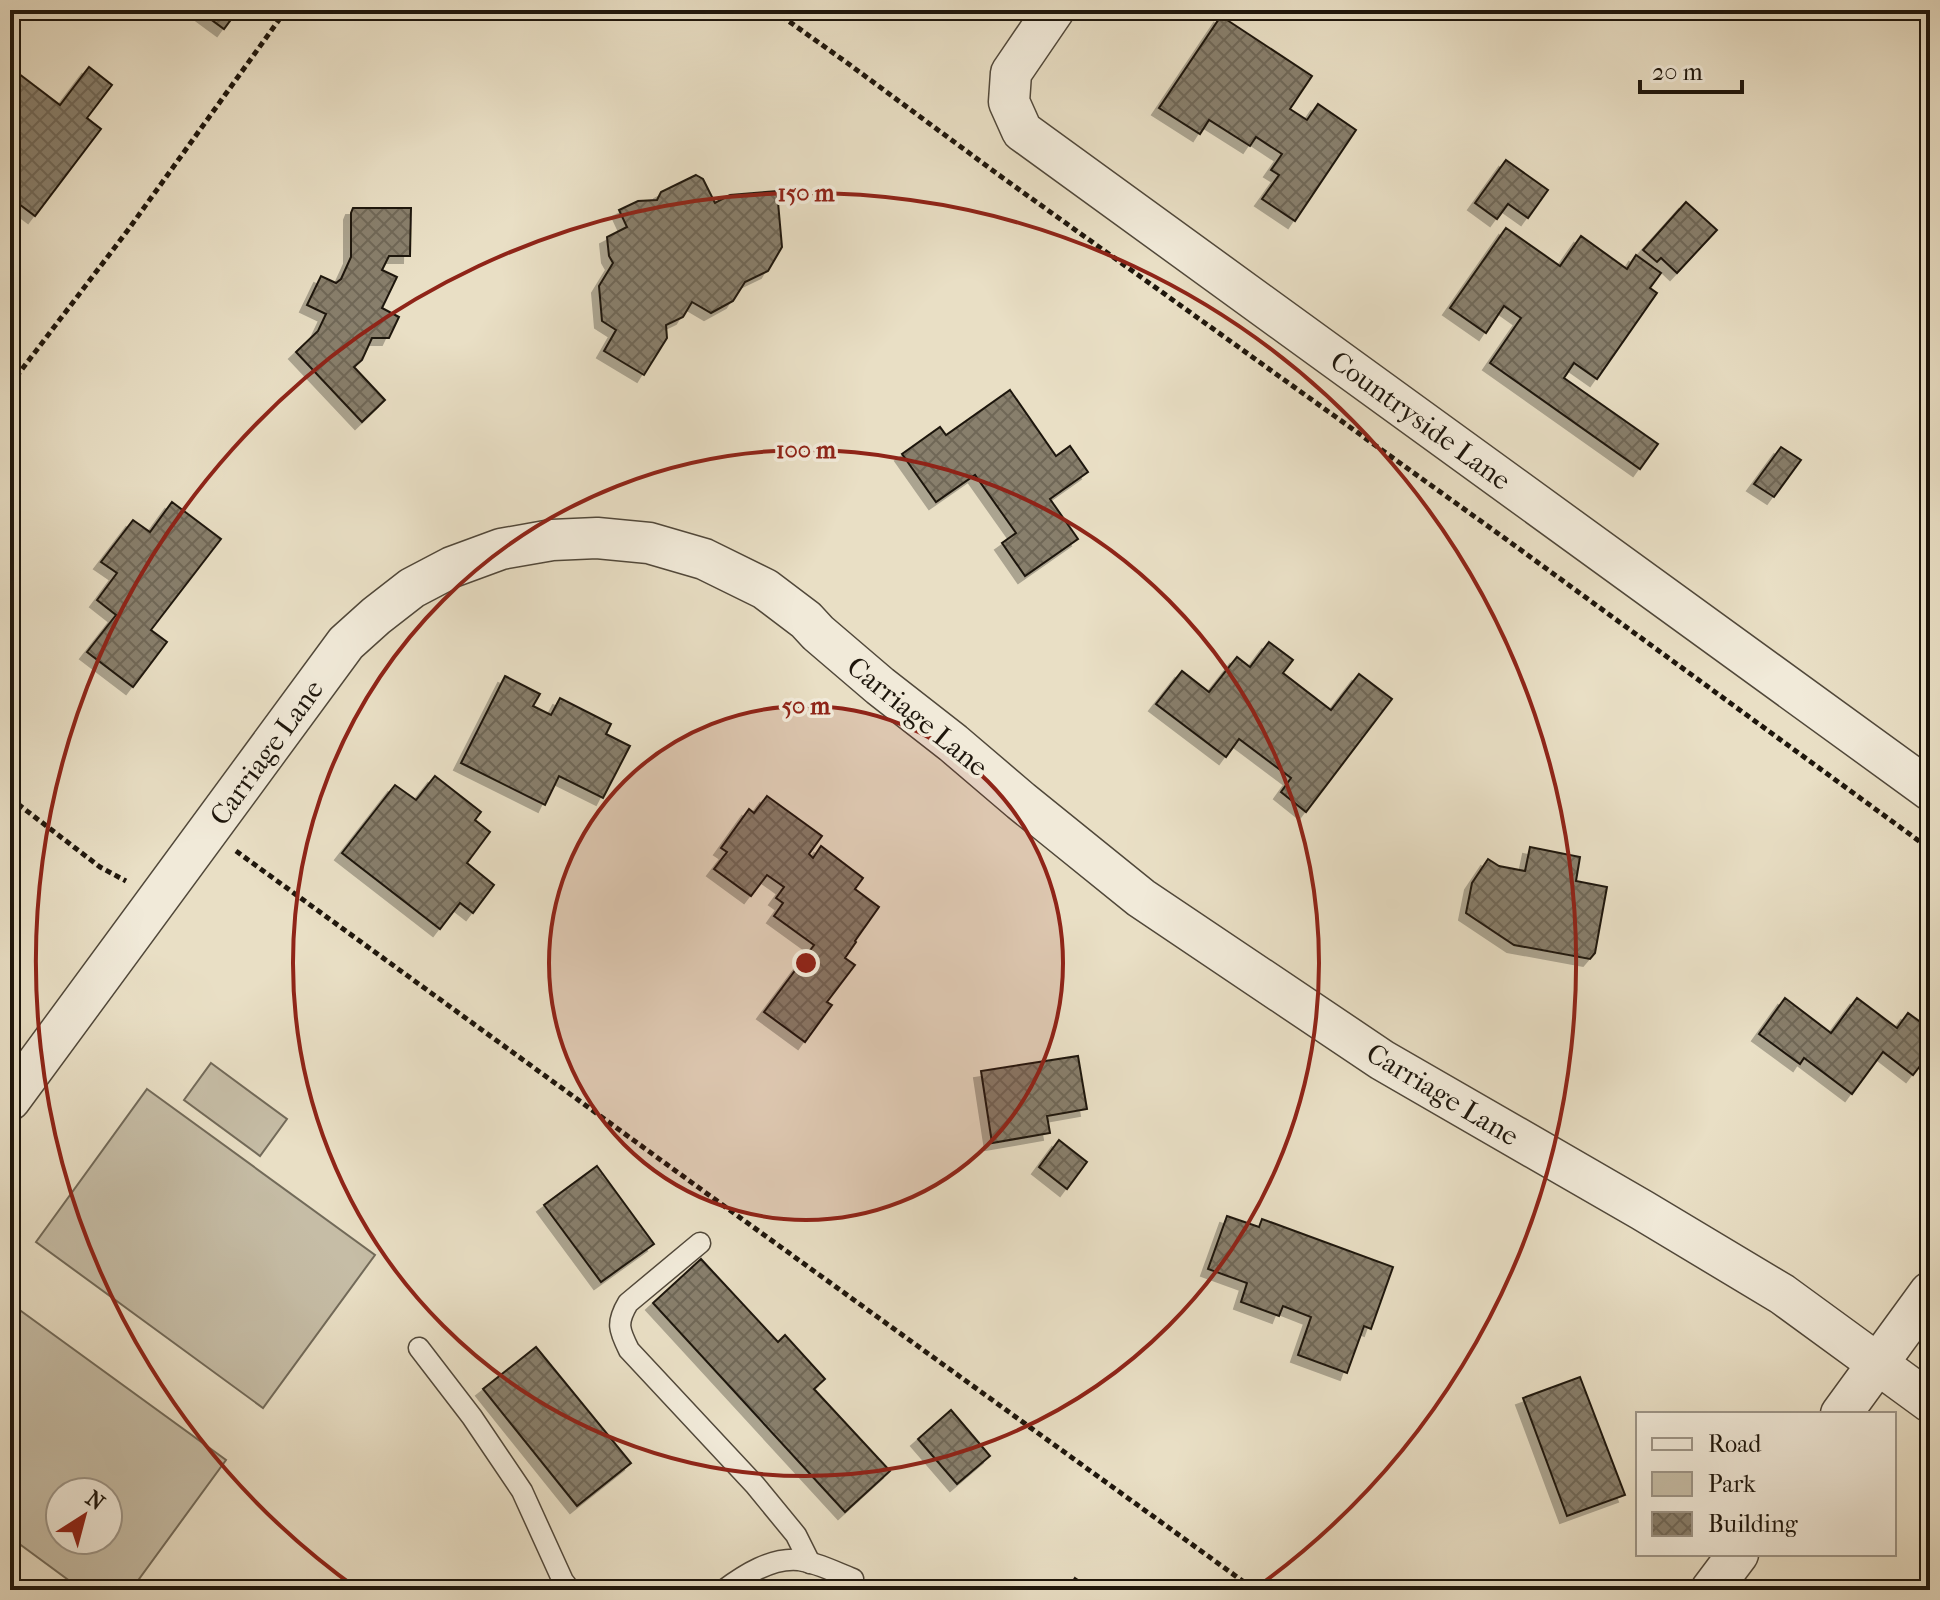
<svg xmlns="http://www.w3.org/2000/svg" width="1940" height="1600" viewBox="0 0 1940 1600" font-family="'IM FELL French Canon',serif">
  <style>
    .green { fill: #c6bda6; stroke: #726a59; stroke-width: 2; fill-rule: evenodd }
    .building { fill: url(#building-cross-hatch); stroke: #1e160c; stroke-width: 2; filter: url(#shadow) }
    .lines { fill: none; stroke-linecap: round; stroke-linejoin: round }
    .service-casing { stroke: #51483a; stroke-width: 23 }
    .minor-casing { stroke: #51483a; stroke-width: 43 }
    .path { stroke: #1e160c; stroke-width: 5; stroke-dasharray: 6 4; stroke-linecap: butt }
    .service { stroke: #f1ead9; stroke-width: 20 }
    .minor { stroke: #f1ead9; stroke-width: 40 }
    .ring { fill: none; stroke: #8f2418; stroke-width: 4 }
    .labels { text-anchor: middle; stroke-width: 7; stroke-linejoin: round; paint-order: stroke }
    .street-label { font-size: 28px; fill: #1e160c; stroke: #f1ead9 }
    .centre { fill: #8f2418; stroke: #f1ead9; stroke-width: 4 }
    .ring-label { font-size: 24px; text-anchor: middle; font-weight: bold; fill: #8f2418; stroke: #f1ead9; stroke-width: 7; stroke-linejoin: round; paint-order: stroke }
  </style>
  <defs>
    <pattern id="building-cross-hatch" width="8" height="8" patternUnits="userSpaceOnUse" patternTransform="scale(2)"><rect width="8" height="8" fill="#887f6c"/><path d="M0 0l8 8M0 8l8-8" fill="none" stroke="#6f6757"/></pattern>
    <filter id="shadow"><feDropShadow dx="-7" dy="7" stdDeviation="0" flood-color="#0004"/></filter>
  </defs>
  <rect width="100%" height="100%" fill="#e9dfc5"/>
  <filter id="stains"><feTurbulence type="fractalNoise" baseFrequency=".0025" numOctaves="4"/><feColorMatrix values="0 0 0 0 .2 0 0 0 0 .09 0 0 0 0 .02 0 0 0 .5 -.17"/></filter>
  <radialGradient id="worn" r=".72"><stop offset=".6" stop-color="#630" stop-opacity="0"/><stop offset="1" stop-color="#630" stop-opacity=".3"/></radialGradient>
  <g class="green">
    <path d="M211,1063l76,56 -27,37 -76,-56z"/>
    <path d="M147,1089l228,166 -112,153 -227,-166z"/>
    <path d="M10,1303l216,157 -95,130h-49l-72,-53zM60,1492h48v48h-48z"/>
  </g>
  <g class="building">
    <path d="M198,10h40l-14,19z"/>
    <path d="M1221,16l91,60 -22,33 17,11 11,-16 38,26 -61,91 -33,-22 17,-24 -8,-5 11,-16 -26,-17 -6,9 -41,-26 -9,14 -41,-26z"/>
    <path d="M10,67l50,38 29,-38 23,18 -25,33 14,11 -66,87 -24,-18 -1,2z"/>
    <path d="M1506,160l42,30 -20,28 -20,-14 -11,15 -22,-16z"/>
    <path d="M696,175l7,4 12,24 15,-8 47,-4 5,56 -14,24 -23,11 -12,19 -22,12 -19,-11 -9,15 -17,8 1,13 -23,37 -40,-24 12,-21 -14,-9 -3,-35 14,-23 -4,-7 -2,-19 20,-10 -8,-17 19,-9 19,-1 4,-8z"/>
    <path d="M1686,202l31,28 -40,43 -16,-15 -4,4 -14,-12z"/>
    <path d="M353,208h58l-1,48h-21l-7,14 15,7 -15,31 17,9 -10,21h-17l-10,22 -8,7 31,33 -23,22 -66,-70 22,-21 8,-17 -19,-9 14,-29 15,7 5,-4 10,-22v-44z"/>
    <path d="M1506,228l54,38 21,-30 46,33 9,-14 25,18 -11,15 7,5 -60,86 -23,-16 -10,15 94,66 -18,25 -150,-106 31,-45 -17,-12 -18,27 -36,-25z"/>
    <path d="M1010,390l46,66 14,-10 18,26 -38,27 28,40 -53,37 -23,-33 14,-10 -41,-58 -39,27 -34,-48 38,-27 6,8z"/>
    <path d="M1781,447l20,13 -27,37 -20,-13z"/>
    <path d="M172,502l49,37 -70,91 16,12 -34,45 -46,-35 29,-37 -19,-15 20,-27 -16,-11 32,-42 17,12z"/>
    <path d="M1269,642l24,18 -10,13 48,37 28,-36 33,25 -86,113 -25,-20 10,-14 -52,-39 -13,18 -70,-53 26,-33 27,21 28,-35 13,10z"/>
    <path d="M505,676l35,18 -7,12 18,9 9,-17 51,26 -5,10 24,12 -27,52 -44,-22 -14,29 -84,-42z"/>
    <path d="M435,776l46,36 -6,8 15,12 -23,31 27,22 -21,28 -13,-10 -20,26 -98,-76 53,-68 21,15z"/>
    <path d="M767,796l55,40 -13,18 4,4 8,-12 42,32 -8,11 24,18 -24,34 1,1 -11,16 10,7 -28,37 5,3 -27,37 -41,-30 50,-67 -40,-29 9,-13 -7,-5 8,-11 -17,-12 -16,21 -37,-27 13,-17 -6,-4 28,-39 5,4z"/>
    <path d="M1530,847l50,10 -4,24 31,6 -12,66 -5,6 -76,-14 -48,-32 6,-30 16,-24 11,7 26,5z"/>
    <path d="M1785,998l46,35 26,-35 40,30 11,-15 22,16v24l-17,22 -30,-23 -31,42 -48,-36 -4,6 -41,-30z"/>
    <path d="M1078,1056l9,53 -40,7 3,17 -58,10 -11,-72z"/>
    <path d="M1059,1140l28,22 -20,27 -28,-22z"/>
    <path d="M597,1166l57,78 -53,38 -57,-77z"/>
    <path d="M1227,1216l32,11 3,-8 131,48 -22,62 -7,-3 -17,47 -49,-18 13,-38 -28,-11 -4,10 -38,-14 6,-19 -39,-14z"/>
    <path d="M701,1259l77,83 7,-7 40,44 -11,10 76,82 -45,41 -192,-209z"/>
    <path d="M536,1347l95,116 -54,43 -94,-117z"/>
    <path d="M1580,1377l45,118 -58,21 -44,-118z"/>
    <path d="M951,1410l39,46 -33,28 -39,-45z"/>
    <path d="M1075,1578l18,12h-26z"/>
  </g>
  <g class="lines">
    <defs>
      <g id="service">
        <path d="M700,1243l-72,60c-12,20 -9,27 1,47l126,135 41,50 14,28"/>
        <path d="M419,1348l53,69 50,74 41,90 7,9"/>
        <path d="M724,1590c20,-15 48,-33 75,-30 19,3 36,12 54,19"/>
      </g>
      <g id="minor">
        <path d="M1054,10l-43,63 -2,29 13,29 908,659"/>
        <path d="M10,1100l336,-457 30,-27 36,-28 40,-21 49,-18 51,-9 45,-2 52,5 55,16 61,30 41,31 12,13 62,53 73,57 68,58 120,97 241,162 260,150 140,84 148,108"/>
        <path d="M1841,1414l89,-122"/>
        <path d="M1711,1590l27,-36"/>
      </g>
    </defs>
    <use href="#service" class="service-casing"/>
    <use href="#minor" class="minor-casing"/>
    <g class="path">
      <path d="M773,10l73,52 157,116 500,359 427,312"/>
      <path d="M10,385l118,-155 158,-220"/>
      <path d="M10,798l90,69 26,14"/>
      <path d="M236,851l477,347 542,392"/>
    </g>
    <use href="#service" class="service"/>
    <use href="#minor" class="minor"/>
  </g>
  <circle cx="806" cy="963" r="257" fill="#8f2418" fill-opacity=".12"/>
  <g class="ring">
    <circle cx="806" cy="963" r="257"/>
    <circle cx="806" cy="963" r="513"/>
    <path d="M359 1590A770 770 0 1 1 1253 1590"/>
  </g>
  <g class="labels">
    <g class="street-label">
      <text transform="translate(1421 420) rotate(36)" y="10">Countryside Lane</text>
      <text transform="translate(918 716) rotate(39)" y="10">Carriage Lane</text>
      <text transform="translate(266 752) rotate(-54)" y="10">Carriage Lane</text>
      <text transform="translate(1443 1094) rotate(31)" y="10">Carriage Lane</text>
    </g>
  </g>
  <circle cx="806" cy="963" r="12" class="centre"/>
  <g class="ring-label">
    <text x="806" y="201">150 m</text>
    <text x="806" y="458">100 m</text>
    <text x="806" y="714">50 m</text>
  </g>
  <rect width="1940" height="1600" fill="none" stroke="#e9dfc5" stroke-width="40"/>
  <rect x="12" y="12" width="1916" height="1576" fill="none" stroke="#1e160c" stroke-width="4"/>
  <rect x="20" y="20" width="1900" height="1560" fill="none" stroke="#1e160c" stroke-width="2"/>
  <rect x="1636" y="1412" width="260" height="144" fill="#f1ead9" stroke="#9d9587" stroke-width="2"/>
  <rect x="1652" y="1438" width="40" height="12" fill="#f1ead9" stroke="#9d9587" stroke-width="2"/>
  <text x="1708" y="1452" font-size="24" fill="#1e160c">Road</text>
  <rect x="1652" y="1472" width="40" height="24" fill="#c6bda6" stroke="#9d9587" stroke-width="2"/>
  <text x="1708" y="1492" font-size="24" fill="#1e160c">Park</text>
  <rect x="1652" y="1512" width="40" height="24" fill="url(#building-cross-hatch)" stroke="#9d9587" stroke-width="2"/>
  <text x="1708" y="1532" font-size="24" fill="#1e160c">Building</text>
  <g transform="translate(84 1516) rotate(36)"><circle r="38" fill="#f1ead9" stroke="#9d9587" stroke-width="2"/>
  <path d="M0-6L14 30L0 20L-14 30Z" fill="#8f2418"/>
  <text y="-12" font-size="22" font-weight="bold" text-anchor="middle" fill="#1e160c">N</text>
  </g>
  <path d="M1640 80v12h102v-12" fill="none" stroke="#1e160c" stroke-width="4"/>
  <text x="1652" y="80" font-size="24" fill="#1e160c" stroke="#f1ead9" stroke-width="6" paint-order="stroke">20 m</text>
  <rect width="100%" height="100%" filter="url(#stains)"/>
  <rect width="100%" height="100%" fill="url(#worn)"/>
</svg>
